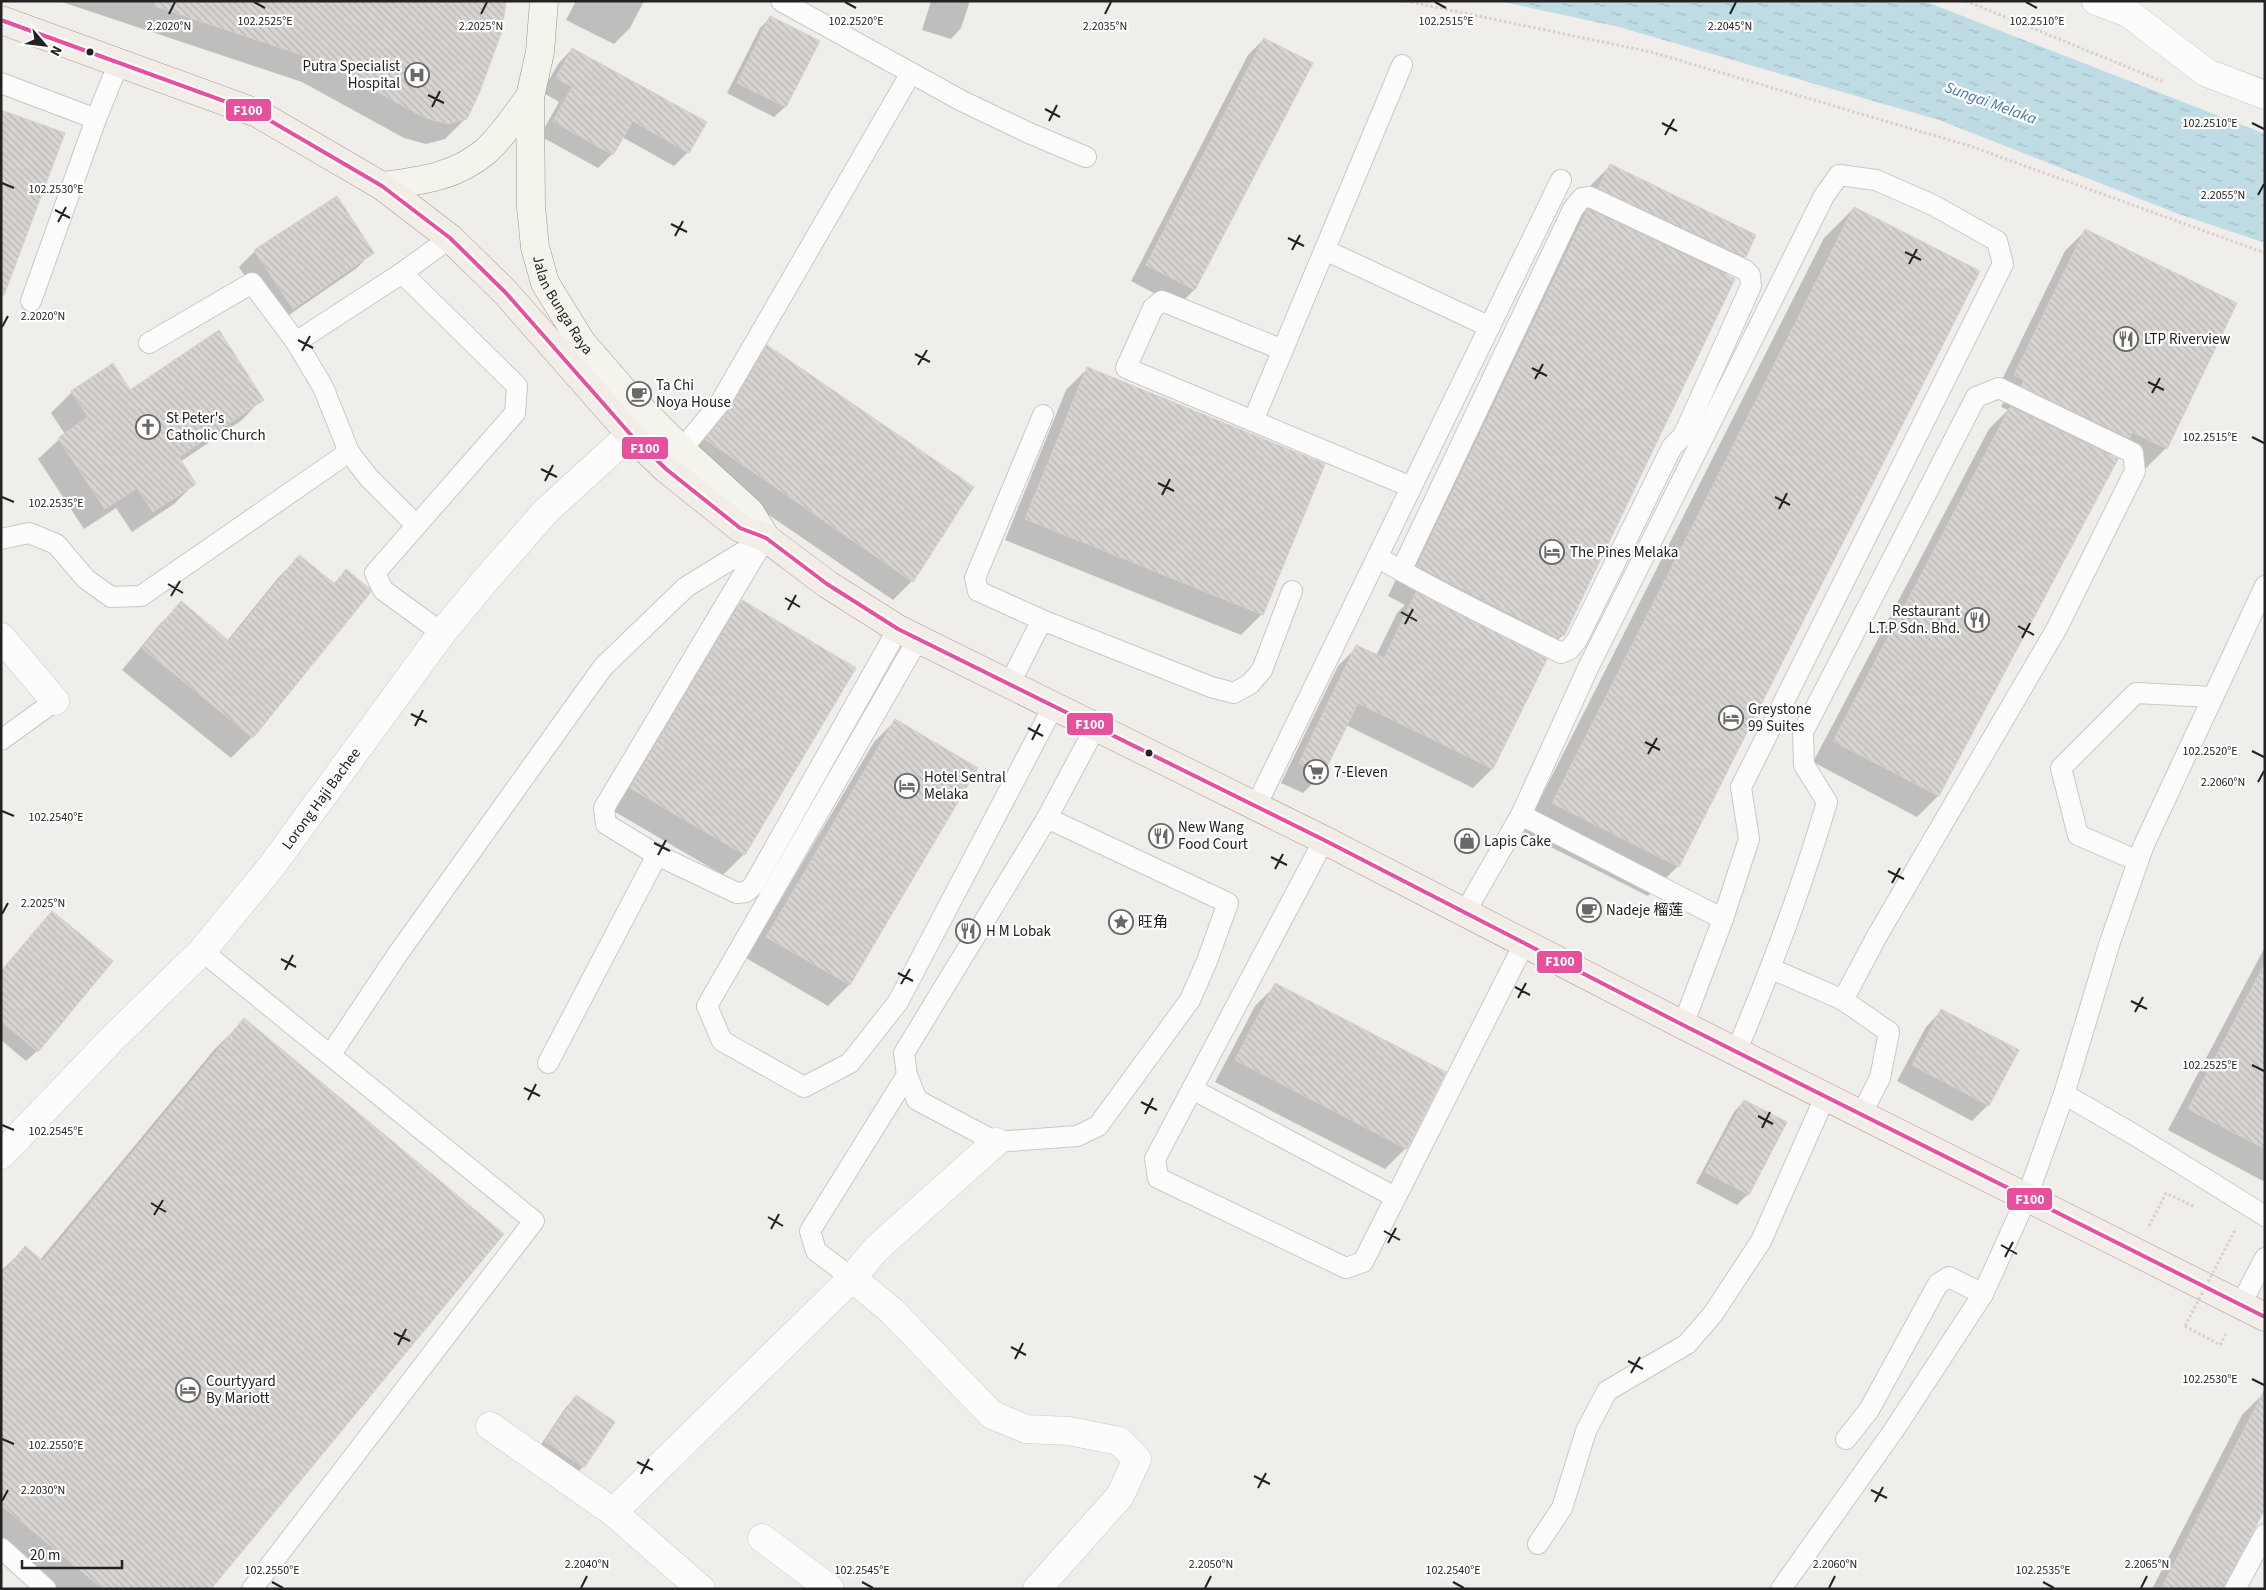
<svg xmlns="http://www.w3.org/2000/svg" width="2266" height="1590" viewBox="0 0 2266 1590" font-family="'Source Sans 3','Noto Sans SC',sans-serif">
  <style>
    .water { fill: url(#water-ripples) }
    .shadow { fill: #0003 }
    .building { fill: url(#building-back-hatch); stroke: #d3d0cc }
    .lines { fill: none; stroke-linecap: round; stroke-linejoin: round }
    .lane-casing { stroke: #c9c8c7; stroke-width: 22 }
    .street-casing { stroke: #c9c8c7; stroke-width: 29 }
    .secondary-casing { stroke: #999a82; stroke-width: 29 }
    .primary-casing { stroke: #a79c86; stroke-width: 29 }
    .path { stroke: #dccecd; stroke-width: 3; stroke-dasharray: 2.5 2.5; stroke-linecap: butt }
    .lane { stroke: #fdfcfc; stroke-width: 20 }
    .street { stroke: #fdfcfc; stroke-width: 28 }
    .secondary { stroke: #f4f4ed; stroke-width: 28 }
    .primary { stroke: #f3ede7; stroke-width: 28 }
    .path-bridge { stroke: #dccecd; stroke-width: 3; stroke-dasharray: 2.5 2.5; stroke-linecap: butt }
    .bus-1-casing { stroke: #fff; stroke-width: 8 }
    .bus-1 { stroke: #e6509d; stroke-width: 4 }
    .ticks { fill: none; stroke: #222; stroke-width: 2 }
    .bus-dot { fill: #222; stroke: #fff; stroke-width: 2 }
    .labels { text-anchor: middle; stroke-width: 4.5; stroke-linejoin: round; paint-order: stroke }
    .poi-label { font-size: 15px; fill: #222; stroke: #fff; text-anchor: start }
    .street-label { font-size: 15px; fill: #222; stroke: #fff }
    .water-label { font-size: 16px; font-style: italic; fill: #4a7aab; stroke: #fff }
    .ticks-label { font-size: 12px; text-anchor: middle; fill: #222; stroke: #fff; stroke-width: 4.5; stroke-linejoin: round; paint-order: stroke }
    .line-badge { stroke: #fff; stroke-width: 2 }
    .badge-label { font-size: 14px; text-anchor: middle; font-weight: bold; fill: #fff }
  </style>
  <defs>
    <pattern id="water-ripples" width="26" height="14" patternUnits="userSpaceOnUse" patternTransform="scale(1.25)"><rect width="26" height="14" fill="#bfdbe3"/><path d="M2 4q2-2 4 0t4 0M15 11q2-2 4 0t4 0" fill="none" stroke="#a4bcc2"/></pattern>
    <pattern id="building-back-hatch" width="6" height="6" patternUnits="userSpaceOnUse" patternTransform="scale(1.25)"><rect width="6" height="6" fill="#d7d4d2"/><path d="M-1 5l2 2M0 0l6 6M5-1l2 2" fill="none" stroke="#b8b6b4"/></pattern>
  </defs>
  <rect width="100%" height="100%" fill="#f0eeeb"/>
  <path class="water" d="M1499,1h425l341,133v109l-89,-30 -237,-93 -320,-93z"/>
  <g class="shadow">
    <path d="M59,1h446l-39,117 -21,21 -19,5 -22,-6 -102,-56z"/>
    <path d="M576,1h68l-14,27 -16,16 -48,-24z"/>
    <path d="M931,1h39l-9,27 -10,11 -29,-9z"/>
    <path d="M771,17l47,24 -33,66 -11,10 -47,-24 33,-65z"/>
    <path d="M1264,39l47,24 -117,227 -16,16 -47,-25 117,-226z"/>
    <path d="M572,49l116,103 -14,14 -52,-29 -10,17 -14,14 -58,-32 19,-34 -17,-10 16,-28z"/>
    <path d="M1610,166l145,69 -10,21 -19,19 -163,360 -23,22 -48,112 -19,19 -127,-63 -24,49 -19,19 -22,-10 57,-117 19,-19 19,9 21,-43 8,-8 -17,-9 192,-400z"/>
    <path d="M1854,208l-176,658 -30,30 -125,-63 301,-595z"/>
    <path d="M2086,230l150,74 -70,144 -21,21 -33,-15 -2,2 7,4 -179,336 -21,21 -104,-55 176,-333 19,-19 -7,-3 3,-6 -10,-5 71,-145z"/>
    <path d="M255,251l117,1 -15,16 -81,56 -37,-57z"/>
    <path d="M768,346l144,235 -19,19 -206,-141 24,-29 37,-64z"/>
    <path d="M112,365l18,27 132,7 -20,21 -62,42 15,21 -21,21 -42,28 -16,-24 -32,21 -46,-70 27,-25 -14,-21 21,-21z"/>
    <path d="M1087,369l175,245 -21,21 -236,-95 61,-150z"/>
    <path d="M299,557l34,27 13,-13 23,21 -117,145 -21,21 -109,-88 38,-46 21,-21 46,38 51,-63z"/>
    <path d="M742,602l2,252 -21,21 -113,-66 111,-186z"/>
    <path d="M895,721l81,48 -127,216 -21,21 -82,-48 128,-216z"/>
    <path d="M2265,947v232l-2,2 -95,-51z"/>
    <path d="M1,971l36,80 -11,10 -25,-21z"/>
    <path d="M1276,985l168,87 -38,76 -21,21 -170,-87 40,-76z"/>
    <path d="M1941,1011l47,94 -16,16 -75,-40 29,-54z"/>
    <path d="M244,1020l-34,569h-173l-36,-30v-288l24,-23 15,12 174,-210z"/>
    <path d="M1744,1101l4,93 -11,11 -41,-22 38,-71z"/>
    <path d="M2263,1394l2,112 -43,83h-70l90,-174z"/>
    <path d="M576,1397l7,70 -11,10 -36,-25 30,-45z"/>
  </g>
  <g class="building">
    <path d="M156,1h350l-4,30 -22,60 -13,28 -19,5 -23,-6 -102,-56 -168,-56z"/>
    <path d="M770,16l50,25 -34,66 -49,-24z"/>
    <path d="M1264,38l49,25 -118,227 -49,-25z"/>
    <path d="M572,48l135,74 -18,31 -56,-32 -20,34 -60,-34 19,-34 -16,-9z"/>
    <path d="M1,110l64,23 -61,162h-3z"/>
    <path d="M1610,164l146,71 -10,22 -148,-69z"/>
    <path d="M337,196l37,57 -81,56 -39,-59z"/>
    <path d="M1854,207l126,64 -301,596 -127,-64z"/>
    <path d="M1588,209l147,70 -171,357 -4,-2 -2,4 -141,-72z"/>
    <path d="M2085,229l152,74 -70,146 -35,-17 -2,6 -109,-52 3,-6 -10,-5z"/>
    <path d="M219,330l45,70 -85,57 17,27 -43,28 -16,-24 -32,21 -47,-71 30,-21 -17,-26 42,-28 17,27z"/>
    <path d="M767,345l207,142 -61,95 -208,-143 25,-30z"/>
    <path d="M1087,367l238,97 -62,151 -238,-96z"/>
    <path d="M2010,407l108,52 -179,337 -106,-55z"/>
    <path d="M299,555l36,29 11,-15 23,19 2,4 -118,146 -111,-90 39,-47 48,40z"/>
    <path d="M1416,592l131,67 -54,110 -135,-66 -35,72 -24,-12 57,-118 28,13z"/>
    <path d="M742,600l114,68 -111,187 -115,-67z"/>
    <path d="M895,719l83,49 -128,217 -84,-48z"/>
    <path d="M52,911l61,50 -75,91 -37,-31v-50z"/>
    <path d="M2265,963v186l-77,-40z"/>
    <path d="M1275,983l171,89 -39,77 -172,-89z"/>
    <path d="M1941,1009l78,41 -30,56 -77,-41z"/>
    <path d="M244,1018l260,216 -293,355h-108l-102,-84v-230l24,-29 18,15z"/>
    <path d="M1744,1100l43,22 -38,73 -44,-23z"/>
    <path d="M2265,1389v120l-42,79 -62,1z"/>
    <path d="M576,1395l39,27 -31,46 -39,-27z"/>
  </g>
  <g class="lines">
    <defs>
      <g id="lane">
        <path d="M781,1l181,100 67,32 57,24"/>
        <path d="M1,83l95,36"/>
        <path d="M1325,250l165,77"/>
        <path d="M402,273l-106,69 27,45 26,65 20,26 47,47"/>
        <path d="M31,301l65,-182 23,-57"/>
        <path d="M149,343l103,-60 44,59"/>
        <path d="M1283,350l-121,-49 -9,7 -27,60 285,119"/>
        <path d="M1253,421l149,-356"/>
        <path d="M673,460l47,-57 191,-330"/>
        <path d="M1,539l28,-6 27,11 30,35 25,18 30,-1 208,-144"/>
        <path d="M1377,557c60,35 122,65 184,96l9,-4 7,-9 95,-193 11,-11 68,-150 -1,-11 -5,-5 -155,-73 -8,1 -9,11 -172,362"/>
        <path d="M1042,620l-64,-29 -3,-13 68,-163"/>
        <path d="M442,633l-59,-43 -8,-17 140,-160 2,-27 -115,-113 48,-35"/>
        <path d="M918,639l-211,367 15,35 82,46 46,-24 48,-61 155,-295"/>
        <path d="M1009,685l33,-65 169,67 23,6 16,-9 12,-14 30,-79"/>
        <path d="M1,740l54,-39"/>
        <path d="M1256,806l305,-626"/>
        <path d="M1521,815l202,104"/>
        <path d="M1047,818l181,85 -21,58 -17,39 -92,126 -21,10 -81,6 -79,-42 -10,-25 -3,-22 143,-235 48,-90"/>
        <path d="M1324,840l-169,319 3,19 188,90 17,-6 161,-318"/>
        <path d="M657,855l-51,-31 -2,-16 160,-268"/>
        <path d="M2138,861l-60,-26 -17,-67 75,-75 77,4"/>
        <path d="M1464,914l57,-99 67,-147 236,-472 15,-21 37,5 57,25 64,36 6,23 -262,523 8,52 -26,80 -40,106"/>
        <path d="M202,951l332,270 -282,368"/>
        <path d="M1772,969l71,31"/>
        <path d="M1736,1052c35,-82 66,-165 91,-250l-23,-37 -1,-33 173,-335 23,-9 134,65 2,18 -78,157 -180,308 -34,64 46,32 -9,46 -19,37"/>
        <path d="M331,1054l66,-99 206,-288 83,-80 80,-49"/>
        <path d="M548,1063l109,-208 80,38 9,-1 7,-6 145,-257"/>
        <path d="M1192,1089l203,108"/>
        <path d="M2064,1094l74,43 127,79"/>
        <path d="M852,1278l-36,-27 -6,-20 97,-156"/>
        <path d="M2240,1306l25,-48"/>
        <path d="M1846,1439l23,-29 69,-126 11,-7 34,17"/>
        <path d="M1538,1544l24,-36 24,-77 21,-40 80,-47 26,-30 48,-73 64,-144"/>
        <path d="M1,1548l45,41"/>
        <path d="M1781,1589l113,-159 89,-136 44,-97 37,-103 46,-152 33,-95 122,-261"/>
        <path d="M2235,1589l30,-55"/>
      </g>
      <g id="street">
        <path d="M2096,1l32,12 79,60 58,22"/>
        <path d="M1,637l54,64"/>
        <path id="s1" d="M1,1155l110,-115 91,-89 69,-84 171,-234 42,-51 62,-71 102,-93"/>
        <path d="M852,1278l40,33 100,104 34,14 43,2 50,10 18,18 -17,37 -83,93"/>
        <path d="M490,1426l123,86 88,77"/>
        <path d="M613,1512l239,-234 24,-29 120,-107"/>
        <path d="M762,1538l68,51"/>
      </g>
      <g id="secondary">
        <path id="s2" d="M544,1l-4,51 -10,45 1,110 4,40 10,36 37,60 46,53 54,54 68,62 16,26"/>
        <path d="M382,186c38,-5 74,-9 104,-35 17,-15 30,-37 44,-54"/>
      </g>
      <path id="primary" d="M1,20l256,93 125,73 68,52 56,55 125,142 35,34 74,59 26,10 61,46 71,45 426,211 359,185 582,292"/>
    </defs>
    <use href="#lane" class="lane-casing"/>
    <use href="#street" class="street-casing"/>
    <use href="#secondary" class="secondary-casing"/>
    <use href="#primary" class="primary-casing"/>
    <g class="path">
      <path d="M1406,1l245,51 319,94 295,107"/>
      <path d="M1966,1l198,81"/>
      <path d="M2149,1226l17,-33 29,14"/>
      <path d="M2185,1326l35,19 7,-13"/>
    </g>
    <use href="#lane" class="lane"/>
    <use href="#street" class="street"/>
    <use href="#secondary" class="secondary"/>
    <use href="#primary" class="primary"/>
    <path class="path-bridge" d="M2185,1326l51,-98"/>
    <defs>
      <path id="bus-1" d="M1,20l256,93 125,73 68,52 56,55 125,142 35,34 74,59 26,10 61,46 71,45 426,211 359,185 582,292"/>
    </defs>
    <use href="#bus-1" class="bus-1-casing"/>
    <use href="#bus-1" class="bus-1"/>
  </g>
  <path class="ticks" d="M254,2l11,6M845,2l11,6M1435,2l11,6M2026,2l11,6M169,14l6,-12M481,14l6,-12M1105,14l6,-12M1730,14l6,-12M428,95l16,8M432,107l8,-16M1045,109l15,8M1049,121l8,-16M1662,123l15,8M2252,123l12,6M1665,135l9,-16M2,183l12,5M2258,195l6,-11M55,210l15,8M58,222l8,-15M671,224l16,8M675,236l8,-15M1288,238l16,8M1292,250l8,-15M1905,252l16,8M1909,264l8,-15M2,327l6,-11M298,340l15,8M302,351l8,-15M915,354l15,8M918,365l9,-15M1532,368l15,8M1535,379l8,-15M2148,382l16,8M2152,393l8,-15M2252,437l12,6M541,469l16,8M545,481l8,-16M1158,483l16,8M1162,495l8,-16M2,497l12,5M1775,497l15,8M1779,509l8,-16M168,584l15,9M171,596l9,-15M785,598l15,9M788,610l8,-15M1401,612l16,9M1405,624l8,-15M2018,626l16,9M2022,638l8,-15M411,714l16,8M415,726l8,-16M1028,728l15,8M1032,740l8,-16M1645,742l15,8M2252,751l12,6M1648,754l9,-16M2258,782l6,-11M2,811l12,5M654,843l16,8M658,855l8,-15M1271,857l16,8M1275,869l8,-15M1888,871l16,8M1892,883l8,-15M2,914l6,-11M281,959l15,8M285,970l8,-15M898,973l15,8M901,984l9,-15M1515,987l15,8M1518,998l8,-15M2131,1001l16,8M2135,1012l8,-15M2252,1065l12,6M524,1088l16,8M528,1100l8,-16M1141,1102l16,8M1145,1114l8,-16M1758,1116l15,8M2,1125l12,5M1762,1128l8,-16M151,1203l15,9M154,1215l9,-15M768,1217l15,9M771,1229l8,-15M1384,1231l16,9M1388,1243l8,-15M2001,1245l16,9M2005,1257l8,-15M394,1333l16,8M398,1345l8,-16M1011,1347l15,8M1015,1359l8,-16M1628,1361l15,8M1631,1373l9,-16M2252,1379l12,6M2,1439l12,5M637,1462l16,8M641,1474l8,-15M1254,1476l16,8M1258,1488l8,-15M1871,1490l16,8M2,1501l6,-11M1875,1502l8,-15M272,1582l11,6M862,1582l11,6M1453,1582l11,6M2043,1582l11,6M581,1588l6,-12M1205,1588l6,-12M1829,1588l6,-12M2141,1588l6,-12"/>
  <defs>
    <symbol id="hospital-ring" viewBox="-11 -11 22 22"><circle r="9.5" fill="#fff" stroke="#6a6968" stroke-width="1.5"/><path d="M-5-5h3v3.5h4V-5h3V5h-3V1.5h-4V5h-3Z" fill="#6a6968"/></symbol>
    <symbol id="restaurant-ring" viewBox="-11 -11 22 22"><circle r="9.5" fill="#fff" stroke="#6a6968" stroke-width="1.5"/><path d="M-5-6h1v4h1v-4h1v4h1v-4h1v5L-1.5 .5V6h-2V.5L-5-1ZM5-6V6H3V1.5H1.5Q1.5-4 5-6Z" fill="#6a6968"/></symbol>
    <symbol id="cafe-ring" viewBox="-11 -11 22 22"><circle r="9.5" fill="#fff" stroke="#6a6968" stroke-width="1.5"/><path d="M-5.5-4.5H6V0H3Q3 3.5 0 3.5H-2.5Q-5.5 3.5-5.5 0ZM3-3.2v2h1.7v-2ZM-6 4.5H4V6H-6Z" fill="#6a6968"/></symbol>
    <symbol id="church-ring" viewBox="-11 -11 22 22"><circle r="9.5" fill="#fff" stroke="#6a6968" stroke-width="1.5"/><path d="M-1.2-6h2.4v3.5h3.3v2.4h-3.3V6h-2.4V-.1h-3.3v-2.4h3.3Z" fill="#6a6968"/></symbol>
    <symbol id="hotel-ring" viewBox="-11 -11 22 22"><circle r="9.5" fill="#fff" stroke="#6a6968" stroke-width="1.5"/><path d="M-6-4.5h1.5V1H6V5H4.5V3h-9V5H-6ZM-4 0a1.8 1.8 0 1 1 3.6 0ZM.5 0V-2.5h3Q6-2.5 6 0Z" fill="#6a6968"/></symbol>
    <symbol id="supermarket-ring" viewBox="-11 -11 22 22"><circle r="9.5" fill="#fff" stroke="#6a6968" stroke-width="1.5"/><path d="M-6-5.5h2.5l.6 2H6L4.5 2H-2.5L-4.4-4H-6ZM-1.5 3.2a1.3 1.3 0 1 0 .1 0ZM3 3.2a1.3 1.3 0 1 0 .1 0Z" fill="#6a6968"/></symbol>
    <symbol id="shop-ring" viewBox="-11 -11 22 22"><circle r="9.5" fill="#fff" stroke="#6a6968" stroke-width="1.5"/><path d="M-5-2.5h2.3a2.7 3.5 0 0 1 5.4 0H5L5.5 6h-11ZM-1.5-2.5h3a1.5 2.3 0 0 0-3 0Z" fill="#6a6968"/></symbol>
    <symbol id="sight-ring" viewBox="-11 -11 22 22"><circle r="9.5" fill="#fff" stroke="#6a6968" stroke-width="1.5"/><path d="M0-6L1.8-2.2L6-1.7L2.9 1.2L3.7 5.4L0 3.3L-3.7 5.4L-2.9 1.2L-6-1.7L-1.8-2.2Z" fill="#6a6968"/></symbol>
  </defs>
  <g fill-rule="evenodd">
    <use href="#hospital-ring" x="403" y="61" width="28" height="28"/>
    <use href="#restaurant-ring" x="2112" y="325" width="28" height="28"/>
    <use href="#cafe-ring" x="625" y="380" width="28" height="28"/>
    <use href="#church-ring" x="134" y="413" width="28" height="28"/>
    <use href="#hotel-ring" x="1538" y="538" width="28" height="28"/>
    <use href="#restaurant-ring" x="1963" y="606" width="28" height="28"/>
    <use href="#hotel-ring" x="1717" y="704" width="28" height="28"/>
    <use href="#supermarket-ring" x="1302" y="758" width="28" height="28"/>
    <use href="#hotel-ring" x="893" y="772" width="28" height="28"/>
    <use href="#restaurant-ring" x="1147" y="822" width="28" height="28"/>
    <use href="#shop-ring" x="1453" y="827" width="28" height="28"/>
    <use href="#cafe-ring" x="1575" y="896" width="28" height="28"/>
    <use href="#sight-ring" x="1107" y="908" width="28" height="28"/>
    <use href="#restaurant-ring" x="954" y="917" width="28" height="28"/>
    <use href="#hotel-ring" x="174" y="1376" width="28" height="28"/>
  </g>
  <g class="bus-dot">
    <circle cx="90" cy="52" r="4.5"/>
    <circle cx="1149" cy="753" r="4.5"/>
  </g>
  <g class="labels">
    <g class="poi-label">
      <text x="400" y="71" text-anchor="end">Putra Specialist<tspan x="400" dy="17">Hospital</tspan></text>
      <text x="2144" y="344">LTP Riverview</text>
      <text x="656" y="390">Ta Chi<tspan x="656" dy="17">Noya House</tspan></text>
      <text x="166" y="423">St Peter's<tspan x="166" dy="17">Catholic Church</tspan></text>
      <text x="1570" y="557">The Pines Melaka</text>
      <text x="1960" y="616" text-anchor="end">Restaurant<tspan x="1960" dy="17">L.T.P Sdn. Bhd.</tspan></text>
      <text x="1748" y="714">Greystone<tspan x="1748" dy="17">99 Suites</tspan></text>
      <text x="1334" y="777">7-Eleven</text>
      <text x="924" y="782">Hotel Sentral<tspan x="924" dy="17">Melaka</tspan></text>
      <text x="1178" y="832">New Wang<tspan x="1178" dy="17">Food Court</tspan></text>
      <text x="1484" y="846">Lapis Cake</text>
      <text x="1606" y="915">Nadeje 榴莲</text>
      <text x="1138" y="927">旺角</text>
      <text x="986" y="936">H M Lobak</text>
      <text x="206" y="1386">Courtyyard<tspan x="206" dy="17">By Mariott</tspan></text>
    </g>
    <g class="street-label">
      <text dy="5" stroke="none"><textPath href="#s2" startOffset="312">Jalan Bunga Raya</textPath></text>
      <text dy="5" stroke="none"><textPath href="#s1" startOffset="480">Lorong Haji Bachee</textPath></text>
    </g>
    <g class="water-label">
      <text transform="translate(1991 102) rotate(20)" y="6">Sungai Melaka</text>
    </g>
  </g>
  <g class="ticks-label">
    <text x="265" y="25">102.2525°E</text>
    <text x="856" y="25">102.2520°E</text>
    <text x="1446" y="25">102.2515°E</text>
    <text x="2037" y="25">102.2510°E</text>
    <text x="169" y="30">2.2020°N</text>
    <text x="481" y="30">2.2025°N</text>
    <text x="1105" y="30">2.2035°N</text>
    <text x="1730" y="30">2.2045°N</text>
    <text x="2210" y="127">102.2510°E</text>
    <text x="56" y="193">102.2530°E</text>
    <text x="2223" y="199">2.2055°N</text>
    <text x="43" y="320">2.2020°N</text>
    <text x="2210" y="441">102.2515°E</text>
    <text x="56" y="507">102.2535°E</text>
    <text x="2210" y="755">102.2520°E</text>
    <text x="2223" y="786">2.2060°N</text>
    <text x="56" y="821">102.2540°E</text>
    <text x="43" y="907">2.2025°N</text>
    <text x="2210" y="1069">102.2525°E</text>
    <text x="56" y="1135">102.2545°E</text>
    <text x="2210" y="1383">102.2530°E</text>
    <text x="56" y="1449">102.2550°E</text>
    <text x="43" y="1494">2.2030°N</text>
    <text x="587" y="1568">2.2040°N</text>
    <text x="1211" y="1568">2.2050°N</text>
    <text x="1835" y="1568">2.2060°N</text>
    <text x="2147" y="1568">2.2065°N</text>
    <text x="272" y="1574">102.2550°E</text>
    <text x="862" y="1574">102.2545°E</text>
    <text x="1453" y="1574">102.2540°E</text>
    <text x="2043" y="1574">102.2535°E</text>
  </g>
  <g class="line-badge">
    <rect x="225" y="98" width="47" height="24" rx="5" fill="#e6509d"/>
    <rect x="621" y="436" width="48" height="24" rx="5" fill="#e6509d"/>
    <rect x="1066" y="712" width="48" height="24" rx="5" fill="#e6509d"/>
    <rect x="1536" y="950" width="47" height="24" rx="5" fill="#e6509d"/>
    <rect x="2006" y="1187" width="47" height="24" rx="5" fill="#e6509d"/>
  </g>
  <g class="badge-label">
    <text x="248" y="115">F100</text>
    <text x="645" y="453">F100</text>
    <text x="1090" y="729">F100</text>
    <text x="1560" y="966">F100</text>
    <text x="2030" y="1204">F100</text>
  </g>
  <rect width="2266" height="1590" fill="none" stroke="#222222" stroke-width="5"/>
  <g transform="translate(45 45) rotate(118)" stroke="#ffffff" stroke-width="4" paint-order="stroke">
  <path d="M0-4L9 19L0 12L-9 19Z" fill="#222222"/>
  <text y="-8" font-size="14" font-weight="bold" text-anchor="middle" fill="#222222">N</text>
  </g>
  <path d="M22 1560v8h100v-8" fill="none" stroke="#222222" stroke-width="2.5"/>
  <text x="30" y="1560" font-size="15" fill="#222222" stroke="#ffffff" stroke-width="4" paint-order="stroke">20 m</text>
</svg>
